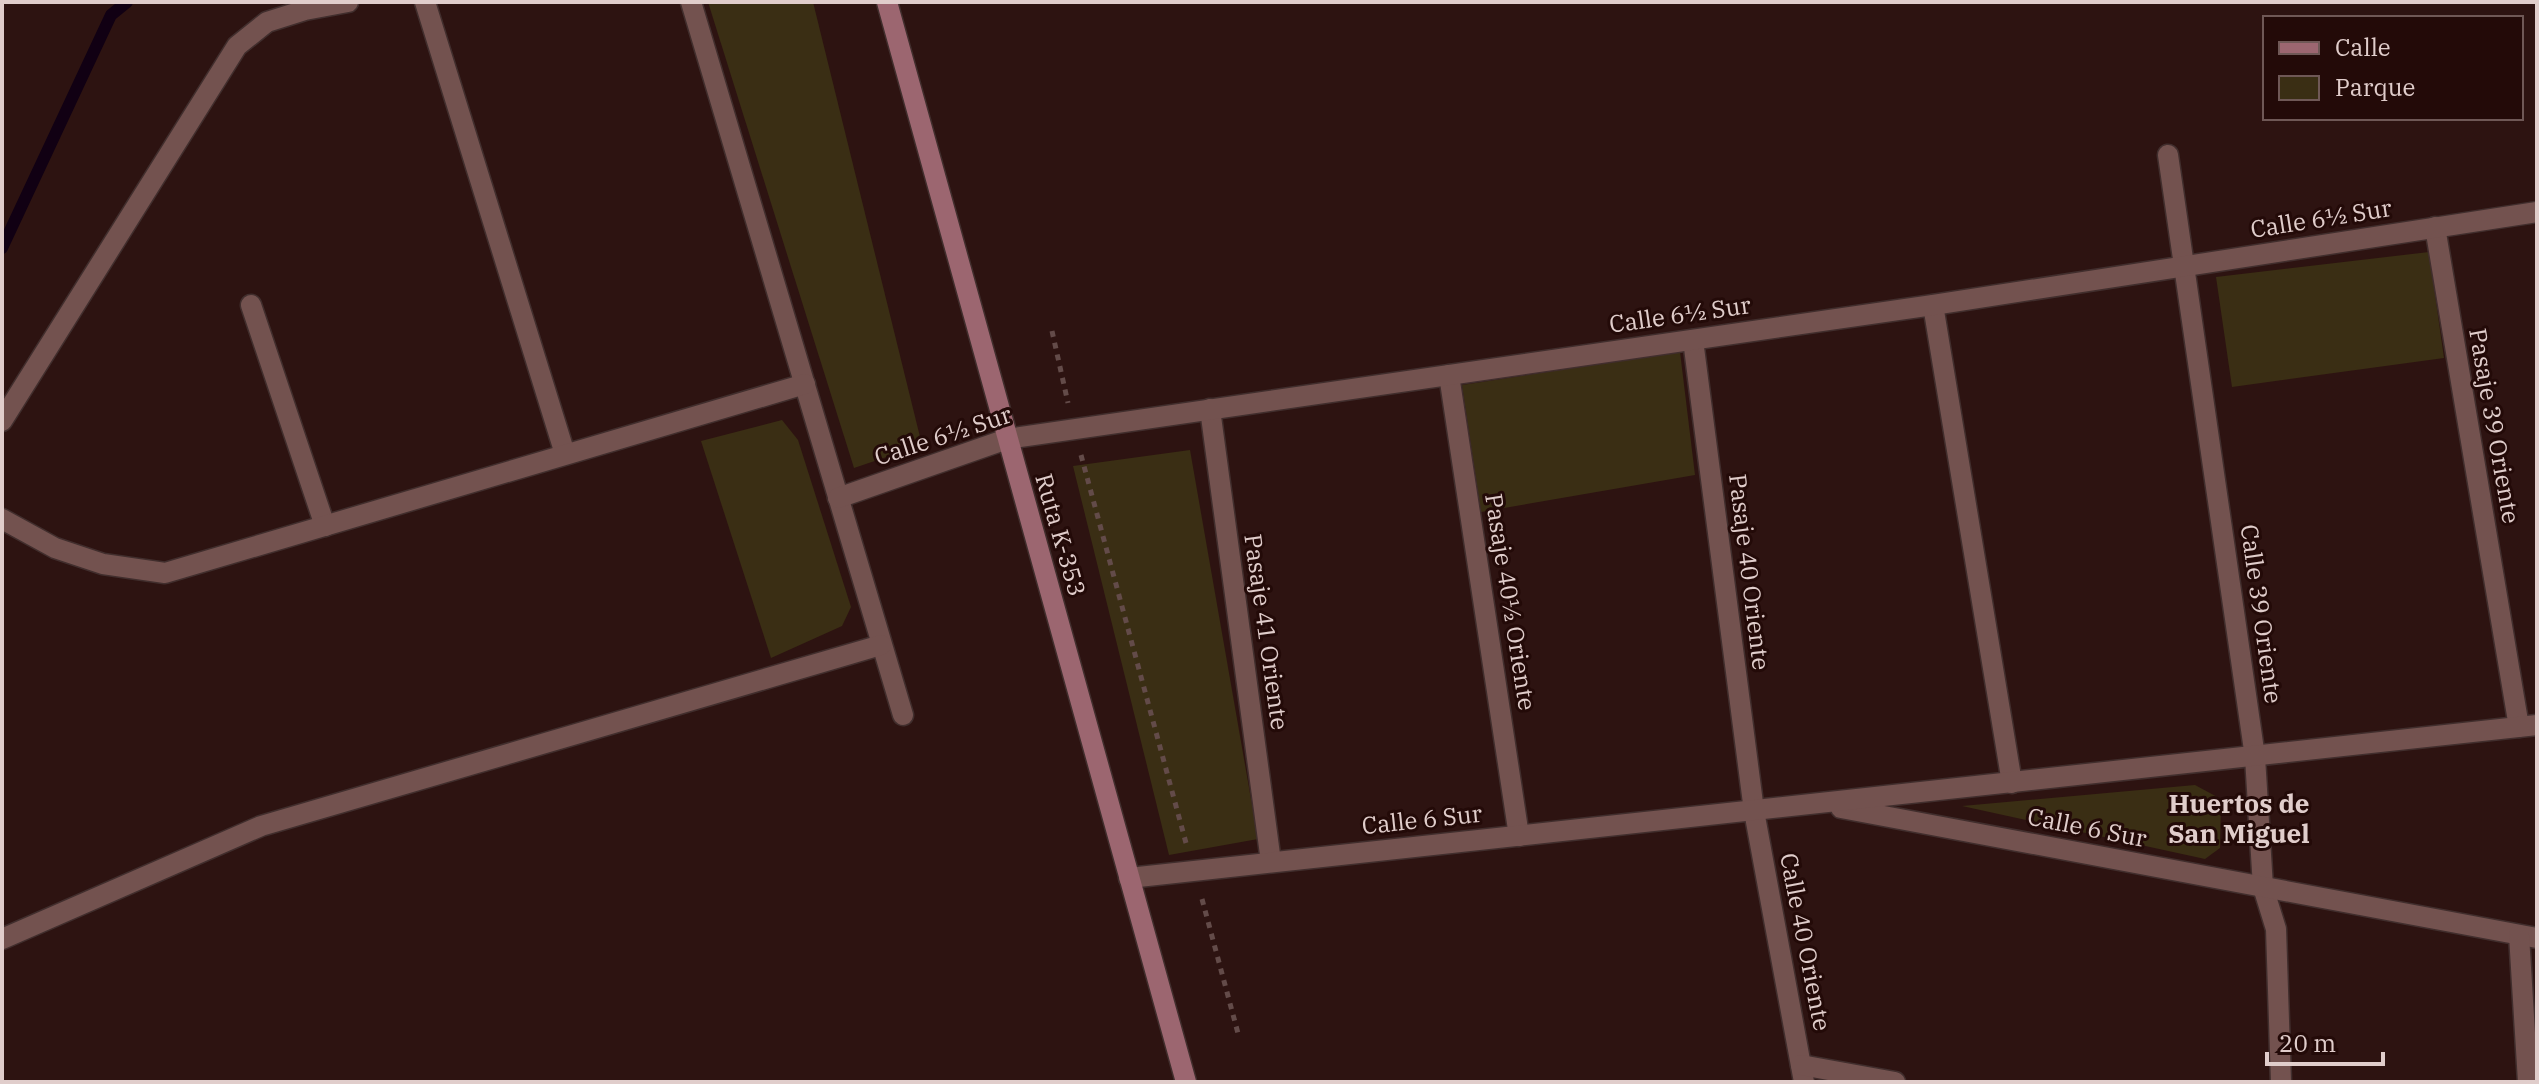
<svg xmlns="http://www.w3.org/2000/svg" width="2539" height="1084" viewBox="0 0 2539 1084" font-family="'IBM Plex Serif',serif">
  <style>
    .green { fill: #3a2e14 }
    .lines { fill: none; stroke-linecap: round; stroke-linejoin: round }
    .stream { stroke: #110013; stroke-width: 12 }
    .street-casing { stroke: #412e2d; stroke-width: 23 }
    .secondary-casing { stroke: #412e2d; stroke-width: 23 }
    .path { stroke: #634b49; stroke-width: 5; stroke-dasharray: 6 6; stroke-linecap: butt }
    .street { stroke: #73524f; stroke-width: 20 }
    .secondary { stroke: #9c6670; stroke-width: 20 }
    .labels { text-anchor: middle; stroke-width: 6; stroke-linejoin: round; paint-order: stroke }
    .street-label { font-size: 24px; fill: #e0cdcb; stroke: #230a08 }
    .neighbourhood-label { font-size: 26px; font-weight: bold; fill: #e0cdcb; stroke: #230a08 }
  </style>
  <rect width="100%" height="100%" fill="#2d1311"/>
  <g class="green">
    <path d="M708,2h105l109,443 -68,23z"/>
    <path d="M2429,252l15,106 -212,29 -16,-110z"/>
    <path d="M1680,352l15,123 -214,37 -19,-127z"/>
    <path d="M782,420l16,20 53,167 -9,19 -71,32 -70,-217z"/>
    <path d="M1190,450l68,389 -89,16 -96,-389z"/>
    <path d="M2195,785l26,14 -1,49 -15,11 -243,-53z"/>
  </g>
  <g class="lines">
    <path class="stream" d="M2,248l109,-233 16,-13"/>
    <defs>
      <g id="street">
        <path d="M425,2l140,452"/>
        <path d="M691,2l212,713"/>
        <path d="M2168,155l87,602 8,130 13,42 5,153"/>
        <path d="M2435,227l84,500"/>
        <path d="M251,305l74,221"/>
        <path d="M1933,305l79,478"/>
        <path d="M1693,340l61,471 50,271"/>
        <path d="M1449,375l70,461"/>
        <path d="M1210,409l61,453"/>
        <path d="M2,421l235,-375 30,-24 38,-12 43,-8"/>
        <path d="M838,498l169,-59 926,-134 604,-93"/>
        <path d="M2,519l53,29 48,16 62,9 640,-189"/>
        <path d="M1841,808l696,130"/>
        <path d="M1129,878l1408,-153"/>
        <path d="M2519,935l9,147"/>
        <path d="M2,939l259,-113 620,-181"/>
        <path d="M1801,1065l94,17"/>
      </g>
      <path id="secondary" d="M887,2l299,1080"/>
    </defs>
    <use href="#street" class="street-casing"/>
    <use href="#secondary" class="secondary-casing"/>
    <g class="path">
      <path d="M1052,331l16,72"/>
      <path d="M1081,455l105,388"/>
      <path d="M1202,899l37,138"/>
    </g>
    <use href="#street" class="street"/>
    <use href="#secondary" class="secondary"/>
  </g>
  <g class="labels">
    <g class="street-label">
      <text transform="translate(2321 219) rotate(-9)" y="8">Calle 6½ Sur</text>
      <text transform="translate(1680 315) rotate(-8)" y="8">Calle 6½ Sur</text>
      <text transform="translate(2494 426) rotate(80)" y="8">Pasaje 39 Oriente</text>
      <text transform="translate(943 436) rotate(-18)" y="8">Calle 6½ Sur</text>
      <text transform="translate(1060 535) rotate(74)" y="8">Ruta K-353</text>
      <text transform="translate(1749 572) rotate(83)" y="8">Pasaje 40 Oriente</text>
      <text transform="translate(1510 602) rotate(81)" y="8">Pasaje 40½ Oriente</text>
      <text transform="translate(2261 614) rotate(82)" y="8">Calle 39 Oriente</text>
      <text transform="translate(1266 632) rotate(82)" y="8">Pasaje 41 Oriente</text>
      <text transform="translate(1422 820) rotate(-6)" y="8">Calle 6 Sur</text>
      <text transform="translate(2087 828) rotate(11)" y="8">Calle 6 Sur</text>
      <text transform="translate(1805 942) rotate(79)" y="8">Calle 40 Oriente</text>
    </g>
    <g class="neighbourhood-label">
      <text x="2239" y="813">Huertos de<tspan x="2239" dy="30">San Miguel</tspan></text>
    </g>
  </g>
  <rect width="2539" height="1084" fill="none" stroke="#e0cdcb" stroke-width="8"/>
  <rect x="2263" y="16" width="260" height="104" fill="#230a08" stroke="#6f5856" stroke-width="2"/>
  <rect x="2279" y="42" width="40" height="12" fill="#9c6670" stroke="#6f5856" stroke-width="2"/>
  <text x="2335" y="56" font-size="24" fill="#e0cdcb">Calle</text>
  <rect x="2279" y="76" width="40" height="24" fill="#3a2e14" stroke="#6f5856" stroke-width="2"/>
  <text x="2335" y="96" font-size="24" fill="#e0cdcb">Parque</text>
  <path d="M2267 1052v12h116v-12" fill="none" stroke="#e0cdcb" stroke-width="4"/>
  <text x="2279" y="1052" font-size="24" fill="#e0cdcb" stroke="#230a08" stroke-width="6" paint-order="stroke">20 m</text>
</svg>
